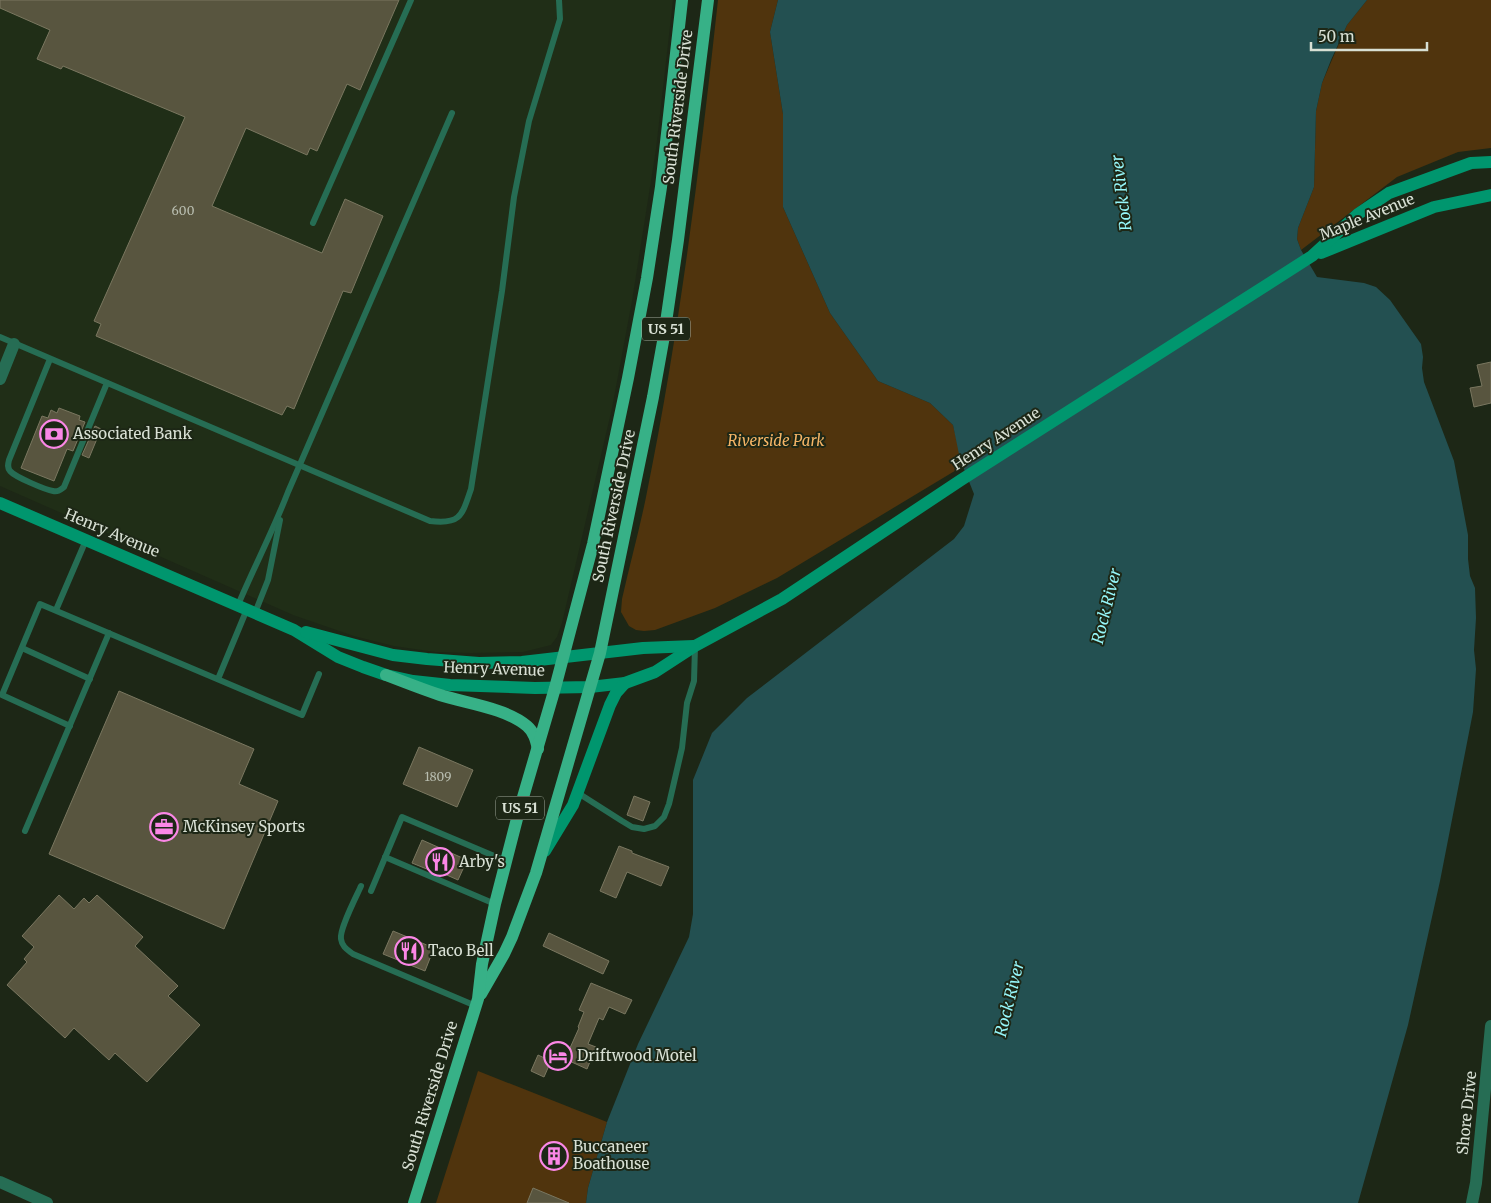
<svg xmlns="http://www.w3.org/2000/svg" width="1491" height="1203" viewBox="0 0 1491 1203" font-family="Merriweather,serif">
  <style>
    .built { fill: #202e17 }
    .green { fill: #50340d }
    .water { fill: #235051 }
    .building { fill: #58553f; stroke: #7a7760 }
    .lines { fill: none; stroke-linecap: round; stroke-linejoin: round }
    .lane { stroke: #266d54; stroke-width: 6 }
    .street { stroke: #266d54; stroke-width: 12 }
    .secondary { stroke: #00966e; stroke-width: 12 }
    .primary { stroke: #37b187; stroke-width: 12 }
    .labels { text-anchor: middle; stroke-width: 4; stroke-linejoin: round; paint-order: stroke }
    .number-label { font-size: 12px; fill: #b8bdaf }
    .shield { fill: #1d2716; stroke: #a0a89b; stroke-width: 1 }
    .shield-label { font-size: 14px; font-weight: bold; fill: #d8e0d4 }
    .street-label { font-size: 15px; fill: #d8e0d4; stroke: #1d2716 }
    .poi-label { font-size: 15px; fill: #d8e0d4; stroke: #1d2716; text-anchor: start }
    .park-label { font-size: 15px; font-style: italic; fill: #f6b566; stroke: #1d2716 }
    .water-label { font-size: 16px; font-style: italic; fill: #96f7fa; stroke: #1d2716 }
  </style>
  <rect width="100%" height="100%" fill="#1d2716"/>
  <path class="built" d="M0,0h673l-17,149 -24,152 -20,107 -50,215 -5,14 -6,8 -28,7 -52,1 -36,-1 -41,-6 -40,-10 -61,-21 -293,-129z"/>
  <g class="green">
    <path d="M718,0h60l-8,32 13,82v93l47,106 48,68 52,22 23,22 10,41 -186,112 -62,30 -60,22 -11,1 -8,-1 -7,-4 -8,-14 1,-13c8,-36 18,-71 25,-107 33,-163 53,-327 71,-492z"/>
    <path d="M1367,0h124v148l-33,4 -61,25 -96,73 -4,-11 1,-11 16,-41 2,-76 6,-28 25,-58z"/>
    <path d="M478,1071l129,51 -19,66 -2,15h-150z"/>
  </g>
  <path class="water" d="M778,0h589l-20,25 -16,35 -9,23 -6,28 -2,76 -16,41 -1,11 4,11 16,27 47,6 12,4 14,13 31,44 2,13 -1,11 2,14 30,79 14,74v24l2,17 5,12 1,30 -2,32 2,19 -3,43 -33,169 -32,144 -50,178h-772l2,-15 19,-66 31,-78 51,-107 4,-23v-134l19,-47 35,-35 207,-159 10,-13 10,-32 -14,-35 -7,-34 -23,-22 -52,-22 -48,-68 -47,-106v-93l-13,-82z"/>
  <g class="building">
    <path d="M0,0h399l-39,90 -13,-6 -30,67 -7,-3 -3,7 -61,-27 -34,78 110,47 23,-54 38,17 -32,77 -8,-2 -49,118 -7,-3 -5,9 -186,-79 5,-12 -7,-3 91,-204 -122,-51 -2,3 -24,-10 13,-29 -50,-22z"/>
    <path d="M1491,362v41l-17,4 -4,-19 12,-2 -5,-21z"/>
    <path d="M59,408l21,8 -1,4 6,2 -12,29 -6,-2 -13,32 -33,-13 21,-52 6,2 3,-8 6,3z"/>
    <path d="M95,426l6,3 -12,29 -7,-3z"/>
    <path d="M119,691l135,58 -15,35 39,17 -54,128 -175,-75z"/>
    <path d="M419,747l54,23 -16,37 -54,-23z"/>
    <path d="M634,796l16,6 -7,19 -16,-6z"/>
    <path d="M422,840l45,20 -9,20 -18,-8 -1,2 -27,-11z"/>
    <path d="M619,846l13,5v2l37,14 -8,19 -34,-14 -11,26 -16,-7z"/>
    <path d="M59,895l15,14 10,-11 5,5 8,-8 46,42 -8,9 43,40 -10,10 32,29 -53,57 -32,-29 -6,7 -35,-32 -9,10 -58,-53 20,-23 -3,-3 10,-12 -12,-11z"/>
    <path d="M393,931l41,17 -9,23 -42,-17z"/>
    <path d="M549,933l60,28 -6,13 -60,-28z"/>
    <path d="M591,983l41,17 -7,14 -16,-7 -6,13 -4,-2 -11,26 8,3 -9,22 -22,-10 14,-31 -1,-1 6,-15 -5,-2z"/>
    <path d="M538,1055l13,6 -7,16 -13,-6z"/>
    <path d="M552,1142l13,5 -9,23 -13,-5z"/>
    <path d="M533,1188l36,15h-42z"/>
  </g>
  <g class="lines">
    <g class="lane">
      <path d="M313,223l98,-223"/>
      <path d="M0,337l430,184c31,4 32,-6 41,-32l31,-198 12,-94 15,-76 31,-102 -1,-19"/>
      <path d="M50,359l-41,101c-1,4 -2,7 1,11 5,6 36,19 43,20 5,1 7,-1 11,-4l43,-104"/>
      <path d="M238,605c16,-38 35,-74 50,-113l164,-379"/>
      <path d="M56,610l30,-70"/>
      <path d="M255,613l13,-33 12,-60"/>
      <path d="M22,648l68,31"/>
      <path d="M218,679l29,-70"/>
      <path d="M70,726l-68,-31 38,-91 262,111 17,-41"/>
      <path d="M578,793l44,28 10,6 12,2 11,-3 9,-9 5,-13 13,-56 5,-45 7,-22 1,-34"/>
      <path d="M25,831l84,-198"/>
      <path d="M385,857l110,47"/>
      <path d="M361,886c-5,11 -22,44 -20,53 1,8 7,11 12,15l123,52"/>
      <path d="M371,891l31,-74 104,44"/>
    </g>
    <g class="street">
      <path d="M0,379l14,-35"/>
      <path d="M0,1182l47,21"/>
      <path d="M1472,1203l4,-20 15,-157"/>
    </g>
    <g class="secondary">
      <path d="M1321,253l113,-46 57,-12"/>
      <path d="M0,503l294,127 44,27 25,10 23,8 27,6 37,4 85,3 55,-1 35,-4 30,-11 40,-26 87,-47 179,-119 351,-224 46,-42 31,-21 82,-30 20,-1"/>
      <path d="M306,632l87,23 34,4 52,4 43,-1 121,-14 51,-2"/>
      <path d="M545,851l28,-46 37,-100 6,-12 9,-10"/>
    </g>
    <g class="primary">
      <path d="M386,675c18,7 36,14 54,20 25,8 66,13 87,31 7,6 9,14 11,23"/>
      <path d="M481,994l23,-40 8,-17 24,-64 64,-220 53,-256 11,-61 14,-96 30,-240"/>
      <path d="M414,1203l64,-204 4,-35 13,-60 24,-93 36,-123 38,-144 35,-166 19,-100 14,-91 21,-187"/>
    </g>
  </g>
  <defs>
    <symbol id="bank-ring" viewBox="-11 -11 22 22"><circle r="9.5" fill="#1d2716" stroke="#fb87e6" stroke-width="1.5"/><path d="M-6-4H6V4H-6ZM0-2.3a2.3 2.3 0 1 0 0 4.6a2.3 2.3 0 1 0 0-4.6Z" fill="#fb87e6"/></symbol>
    <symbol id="office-ring" viewBox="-11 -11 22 22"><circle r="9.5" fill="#1d2716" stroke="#fb87e6" stroke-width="1.5"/><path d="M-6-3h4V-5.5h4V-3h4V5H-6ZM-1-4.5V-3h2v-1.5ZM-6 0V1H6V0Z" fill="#fb87e6"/></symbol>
    <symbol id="restaurant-ring" viewBox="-11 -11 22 22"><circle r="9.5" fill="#1d2716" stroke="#fb87e6" stroke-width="1.5"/><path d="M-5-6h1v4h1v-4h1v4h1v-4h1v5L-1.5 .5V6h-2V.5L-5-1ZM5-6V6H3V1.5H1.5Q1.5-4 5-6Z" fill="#fb87e6"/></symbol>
    <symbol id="hotel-ring" viewBox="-11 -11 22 22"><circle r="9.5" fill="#1d2716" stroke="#fb87e6" stroke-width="1.5"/><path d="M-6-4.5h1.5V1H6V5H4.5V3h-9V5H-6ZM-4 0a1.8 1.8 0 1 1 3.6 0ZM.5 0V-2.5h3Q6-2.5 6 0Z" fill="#fb87e6"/></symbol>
    <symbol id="building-ring" viewBox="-11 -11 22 22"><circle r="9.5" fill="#1d2716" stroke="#fb87e6" stroke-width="1.5"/><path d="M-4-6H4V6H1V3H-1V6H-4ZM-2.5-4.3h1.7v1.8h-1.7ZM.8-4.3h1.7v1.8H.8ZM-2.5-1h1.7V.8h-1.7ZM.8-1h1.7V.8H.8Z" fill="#fb87e6"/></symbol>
  </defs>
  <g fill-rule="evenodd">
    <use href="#bank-ring" x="38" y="418" width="32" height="32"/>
    <use href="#office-ring" x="148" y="811" width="32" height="32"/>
    <use href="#restaurant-ring" x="424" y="846" width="32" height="32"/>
    <use href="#restaurant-ring" x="393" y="935" width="32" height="32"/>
    <use href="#hotel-ring" x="542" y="1040" width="32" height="32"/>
    <use href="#building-ring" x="538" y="1140" width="32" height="32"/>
  </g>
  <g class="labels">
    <g class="number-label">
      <text x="183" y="215">600</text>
      <text x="438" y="781">1809</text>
    </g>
    <g class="shield">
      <rect x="642" y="317.5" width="48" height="23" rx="4"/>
      <rect x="496" y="796.5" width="48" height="23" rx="4"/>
    </g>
    <g class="shield-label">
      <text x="666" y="334">US 51</text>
      <text x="520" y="813">US 51</text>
    </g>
    <g class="street-label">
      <text transform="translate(678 107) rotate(-83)" y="5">South Riverside Drive</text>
      <text transform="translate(1367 217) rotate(-22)" y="5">Maple Avenue</text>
      <text transform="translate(996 439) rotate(-33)" y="5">Henry Avenue</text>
      <text transform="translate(614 506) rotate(-78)" y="5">South Riverside Drive</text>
      <text transform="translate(112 533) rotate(23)" y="5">Henry Avenue</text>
      <text transform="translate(494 669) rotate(2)" y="5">Henry Avenue</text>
      <text transform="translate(430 1096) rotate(-73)" y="5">South Riverside Drive</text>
      <text transform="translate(1467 1113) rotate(-84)" y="5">Shore Drive</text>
    </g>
    <g class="poi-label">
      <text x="73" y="439">Associated Bank</text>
      <text x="183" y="832">McKinsey Sports</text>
      <text x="459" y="867">Arby's</text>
      <text x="428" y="956">Taco Bell</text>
      <text x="577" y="1061">Driftwood Motel</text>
      <text x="573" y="1152">Buccaneer<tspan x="573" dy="17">Boathouse</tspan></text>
    </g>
    <g class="park-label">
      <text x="776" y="446">Riverside Park</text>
    </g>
    <g class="water-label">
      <text transform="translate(1121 193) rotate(-97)" y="6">Rock River</text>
      <text transform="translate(1106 606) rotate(-76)" y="6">Rock River</text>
      <text transform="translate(1009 999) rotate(-76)" y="6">Rock River</text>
    </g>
  </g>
  <path d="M1311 42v8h116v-8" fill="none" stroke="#d8e0d4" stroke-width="2.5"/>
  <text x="1318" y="42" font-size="15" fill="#d8e0d4" stroke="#1d2716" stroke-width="4" paint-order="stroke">50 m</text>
</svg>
